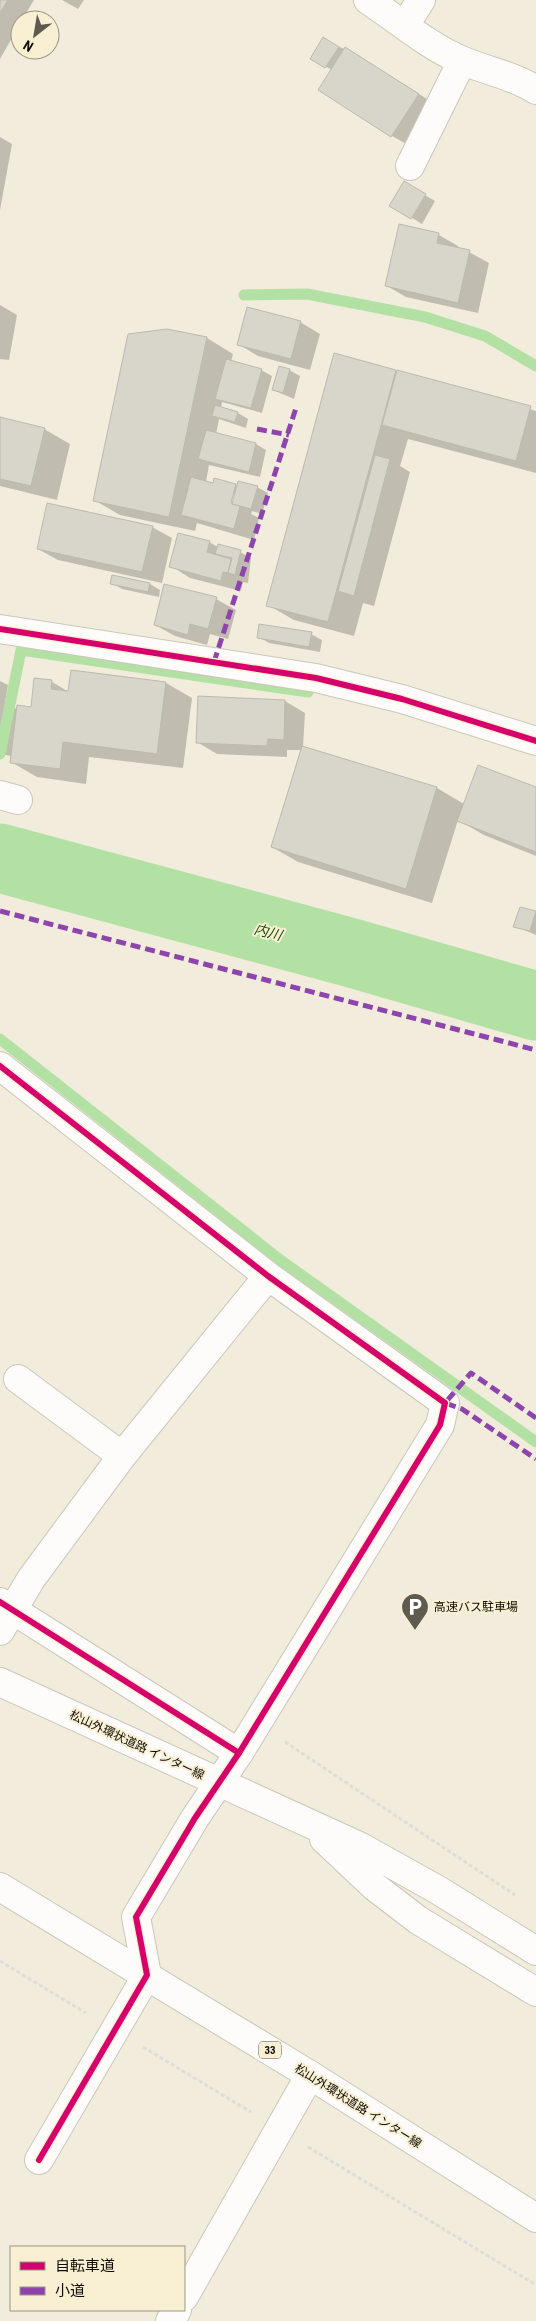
<svg xmlns="http://www.w3.org/2000/svg" width="536" height="2321" viewBox="0 0 536 2321" font-family="'Roboto Condensed','Noto Sans JP',sans-serif">
  <style>
    .shadow { fill: #0003; fill-rule: evenodd }
    .lines { fill: none; stroke-linecap: round; stroke-linejoin: round }
    .stream { stroke: #b3e1a4; stroke-width: 11 }
    .river { stroke: #b3e1a4; stroke-width: 69 }
    .building { fill: #d8d6ca; stroke: #bbbaae }
    .minor-casing { stroke: #cbc7ba; stroke-width: 30 }
    .highway-casing { stroke: #cbc7ba; stroke-width: 30 }
    .path { stroke: #deddd8; stroke-width: 3; stroke-dasharray: 4 2.5; stroke-linecap: butt }
    .minor { stroke: #fdfcfa; stroke-width: 28 }
    .highway { stroke: #fdfcfa; stroke-width: 28 }
    .quiet { stroke: #8e44ad; stroke-width: 5; stroke-dasharray: 10 5; stroke-linecap: butt }
    .cycleway-casing { stroke: #f9f0d4; stroke-width: 9 }
    .cycleway { stroke: #d6006c; stroke-width: 6 }
    .labels { text-anchor: middle; stroke-width: 4; stroke-linejoin: round; paint-order: stroke }
    .shield { fill: #f9f0d4; stroke: #555042; stroke-width: 1 }
    .shield-label { font-size: 11px; font-weight: bold; fill: #0f0c04 }
    .poi-label { font-size: 12px; fill: #0f0c04; stroke: #f9f0d4; text-anchor: start }
    .street-label { font-size: 12px; fill: #0f0c04; stroke: #f9f0d4 }
    .water-label { font-size: 14px; font-style: italic; fill: #0f5100; stroke: #f9f0d4 }
  </style>
  <rect width="100%" height="100%" fill="#f1ecdc"/>
  <g class="shadow">
    <path d="M0,0h34l-12,20h-2v4l-20,35z"/>
    <path d="M62,0h22l-6,9z"/>
    <path d="M334,44l31,16 73,46 -26,41 -20,-11 -60,-66 -21,-12z"/>
    <path d="M0,137l12,7 -12,66z"/>
    <path d="M404,183l31,18 -13,23 -31,-19z"/>
    <path d="M400,226l39,9 19,11v3l11,3 20,11 -11,50 -72,-16 -19,-11z"/>
    <path d="M0,305l17,10 -8,45 -9,-1z"/>
    <path d="M300,322l20,12 -10,36 -52,-14 -20,-12z"/>
    <path d="M207,338l26,16 -2,8 30,8 11,6 -10,37 -40,-11 -1,6 17,5 10,6 -2,9 -27,-9 -3,15 40,10 10,6 -6,27 -51,-12 -3,17 8,2 1,-5 23,7 19,1 11,6 -6,21 -10,-3 -1,3 8,4 -5,22 -57,-17 -2,8 -75,-16 -26,-15zM233,493h2l-4,17 -3,-1z"/>
    <path d="M334,354l202,57v62l-128,-34 -8,27 10,6 -36,134 -11,-3 -9,33 -60,-16 -26,-15z"/>
    <path d="M289,370l11,6 -6,23 -21,-9z"/>
    <path d="M0,418l44,11 26,15 -13,56 -57,-14z"/>
    <path d="M152,527l20,11 -10,45 -104,-23 -20,-11z"/>
    <path d="M209,542l9,5 22,5 11,6 -3,25 -5,-1 -2,9 -51,-13 -19,-12z"/>
    <path d="M113,577l37,7 10,6 -1,7 -37,-8 -10,-6z"/>
    <path d="M216,599l20,11 -8,29 -18,-5 -3,11 -32,-9 -20,-11z"/>
    <path d="M311,634l11,6 -2,12 -51,-9 -10,-6z"/>
    <path d="M0,681l8,4 -3,17 13,8 14,-2 20,-26 17,10 97,-9 26,15 -9,70 -94,-11 -3,27 -49,-7 -26,-15 1,-6 -12,-2z"/>
    <path d="M285,701l20,12 -2,34 134,41 27,16 72,-15v67l-52,-21 -26,-15 -26,83 -134,-41 -26,-15 30,-97h-15v7l-70,-3 -20,-12z"/>
    <path d="M521,908l15,5v22l-21,-9z"/>
  </g>
  <g class="lines">
    <g class="stream">
      <path d="M244,295l63,-1 118,23 60,19 51,30"/>
      <path d="M0,754l21,-104 287,42"/>
      <path d="M0,1039l279,220 257,183"/>
    </g>
    <path class="river" d="M0,858l352,95 184,53"/>
  </g>
  <g class="building">
    <path d="M0,0h8l-8,13z"/>
    <path d="M323,37l16,10 -14,21 -15,-9z"/>
    <path d="M345,47l74,47 -28,43 -73,-47z"/>
    <path d="M404,181l22,13 -15,25 -22,-13z"/>
    <path d="M399,224l40,9 -2,10 33,7 -12,53 -73,-17z"/>
    <path d="M247,307l54,14 -10,38 -54,-14z"/>
    <path d="M167,329l40,8 -38,180 -76,-16 35,-167z"/>
    <path d="M334,353l62,17 -68,252 -62,-16z"/>
    <path d="M226,359l36,10 -11,39 -36,-9z"/>
    <path d="M279,366l11,3 -7,24 -11,-3z"/>
    <path d="M397,370l134,36 -15,55 -134,-36z"/>
    <path d="M215,405l23,7 -3,10 -23,-6z"/>
    <path d="M0,417l45,11 -14,58 -31,-7z"/>
    <path d="M206,430l50,13 -7,29 -51,-13z"/>
    <path d="M375,455l15,4 -36,137 -16,-5z"/>
    <path d="M191,477l22,6 1,-5 22,6 -5,19 9,3 -6,23 -53,-14z"/>
    <path d="M238,481l20,5 -7,23 -19,-5z"/>
    <path d="M47,503l106,23 -11,46 -105,-23z"/>
    <path d="M178,533l32,8 -3,11 24,7 -3,14 -5,-1 -2,9 -52,-14z"/>
    <path d="M218,544l23,6 -6,25 -7,-2 4,-15 -17,-4z"/>
    <path d="M112,575l38,8 -2,9 -38,-8z"/>
    <path d="M164,584l53,13 -9,32 -18,-5 -2,11 -34,-10z"/>
    <path d="M259,624l53,8 -3,15 -52,-9z"/>
    <path d="M71,670l95,12 -9,72 -94,-12 -3,27 -50,-6 7,-58 14,2 3,-29 18,2 -1,9 17,2z"/>
    <path d="M198,696l87,4 -1,40 -16,-1 -1,7 -71,-3z"/>
    <path d="M302,746l135,41 -31,102 -135,-42z"/>
    <path d="M478,765l58,22v65l-79,-31z"/>
    <path d="M520,907l16,4 -6,20 -17,-4z"/>
  </g>
  <g class="lines">
    <defs>
      <g id="minor">
        <path d="M368,0c30,20 60,46 93,60 25,11 52,15 75,30"/>
        <path d="M405,25l16,-25"/>
        <path d="M410,166l52,-105"/>
        <path d="M0,629l316,49 86,21 134,42"/>
        <path d="M0,795l18,5"/>
        <path d="M0,1066l268,210 177,127 -5,22 -201,328"/>
        <path d="M18,1379l104,77"/>
        <path d="M0,1602l239,151 -44,65 -59,99 11,58 -108,185"/>
        <path d="M0,1631l31,-52 91,-123 146,-180"/>
        <path d="M184,2297l126,-222"/>
        <path d="M170,2321l7,-11"/>
      </g>
      <g id="highway">
        <path d="M0,1682l361,165 77,43 98,61"/>
        <path d="M324,1839l51,48 43,33 118,72"/>
        <path d="M0,1887l310,188 226,143"/>
      </g>
    </defs>
    <use href="#minor" class="minor-casing"/>
    <use href="#highway" class="highway-casing"/>
    <g class="path">
      <path d="M285,1742l230,153"/>
      <path d="M0,1961l86,52"/>
      <path d="M143,2047l108,65"/>
      <path d="M308,2147l228,138"/>
    </g>
    <use href="#minor" class="minor"/>
    <use href="#highway" class="highway"/>
    <g class="quiet">
      <path d="M257,429l32,6"/>
      <path d="M214,662l82,-254"/>
      <path d="M0,911l536,139"/>
      <path d="M536,1418l-65,-45 -26,30 17,6 74,50"/>
    </g>
    <defs>
      <g id="cycleway">
        <path d="M0,629l316,49 86,21 134,42"/>
        <path d="M0,1066l268,210 177,127 -5,22 -201,328"/>
        <path d="M0,1602l239,151 -44,65 -59,99 11,58 -108,185"/>
      </g>
    </defs>
    <use href="#cycleway" class="cycleway-casing"/>
    <use href="#cycleway" class="cycleway"/>
  </g>
  <defs>
    <symbol id="parking-pin" viewBox="-11 -11 22 30"><path d="M0 17L-7.5 6A9.5 9.5 0 1 1 7.5 6Z" fill="#5e5a50" stroke="#f9f0d4"/><path d="M-3.5-5.5H1a3.5 3.5 0 0 1 0 7H-1V5.5H-3.5ZM-1-3.4V-.6H.8a1.4 1.4 0 0 0 0-2.8Z" fill="#fff"/></symbol>
  </defs>
  <g fill-rule="evenodd">
    <use href="#parking-pin" x="399" y="1591" width="32" height="43"/>
  </g>
  <g class="labels">
    <rect class="shield" x="259" y="2041.5" width="22" height="17" rx="4"/>
    <g class="shield-label">
      <text x="270" y="2054">33</text>
    </g>
    <g class="poi-label">
      <text x="434" y="1611">高速バス駐車場</text>
    </g>
    <g class="street-label">
      <text transform="translate(137 1745) rotate(25)" y="4">松山外環状道路 インター線</text>
      <text transform="translate(358 2106) rotate(32)" y="4">松山外環状道路 インター線</text>
    </g>
    <g class="water-label">
      <text transform="translate(268 932) rotate(15)" y="5">内川</text>
    </g>
  </g>
  <rect x="10" y="2246" width="175" height="65" fill="#f9f0d4" stroke="#9b9581"/>
  <rect x="20" y="2262" width="25" height="8" fill="#d6006c" stroke="#9b9581"/>
  <text x="55" y="2271" font-size="15" fill="#0f0c04">自転車道</text>
  <rect x="20" y="2287" width="25" height="8" fill="#8e44ad" stroke="#9b9581"/>
  <text x="55" y="2296" font-size="15" fill="#0f0c04">小道</text>
  <g transform="translate(35 35) rotate(211)"><circle r="24" fill="#f9f0d4" stroke="#9b9581"/>
  <path d="M0-4L9 19L0 12L-9 19Z" fill="#5e5a50"/>
  <text y="-8" font-size="14" font-weight="bold" text-anchor="middle" fill="#0f0c04">N</text>
  </g>
</svg>
